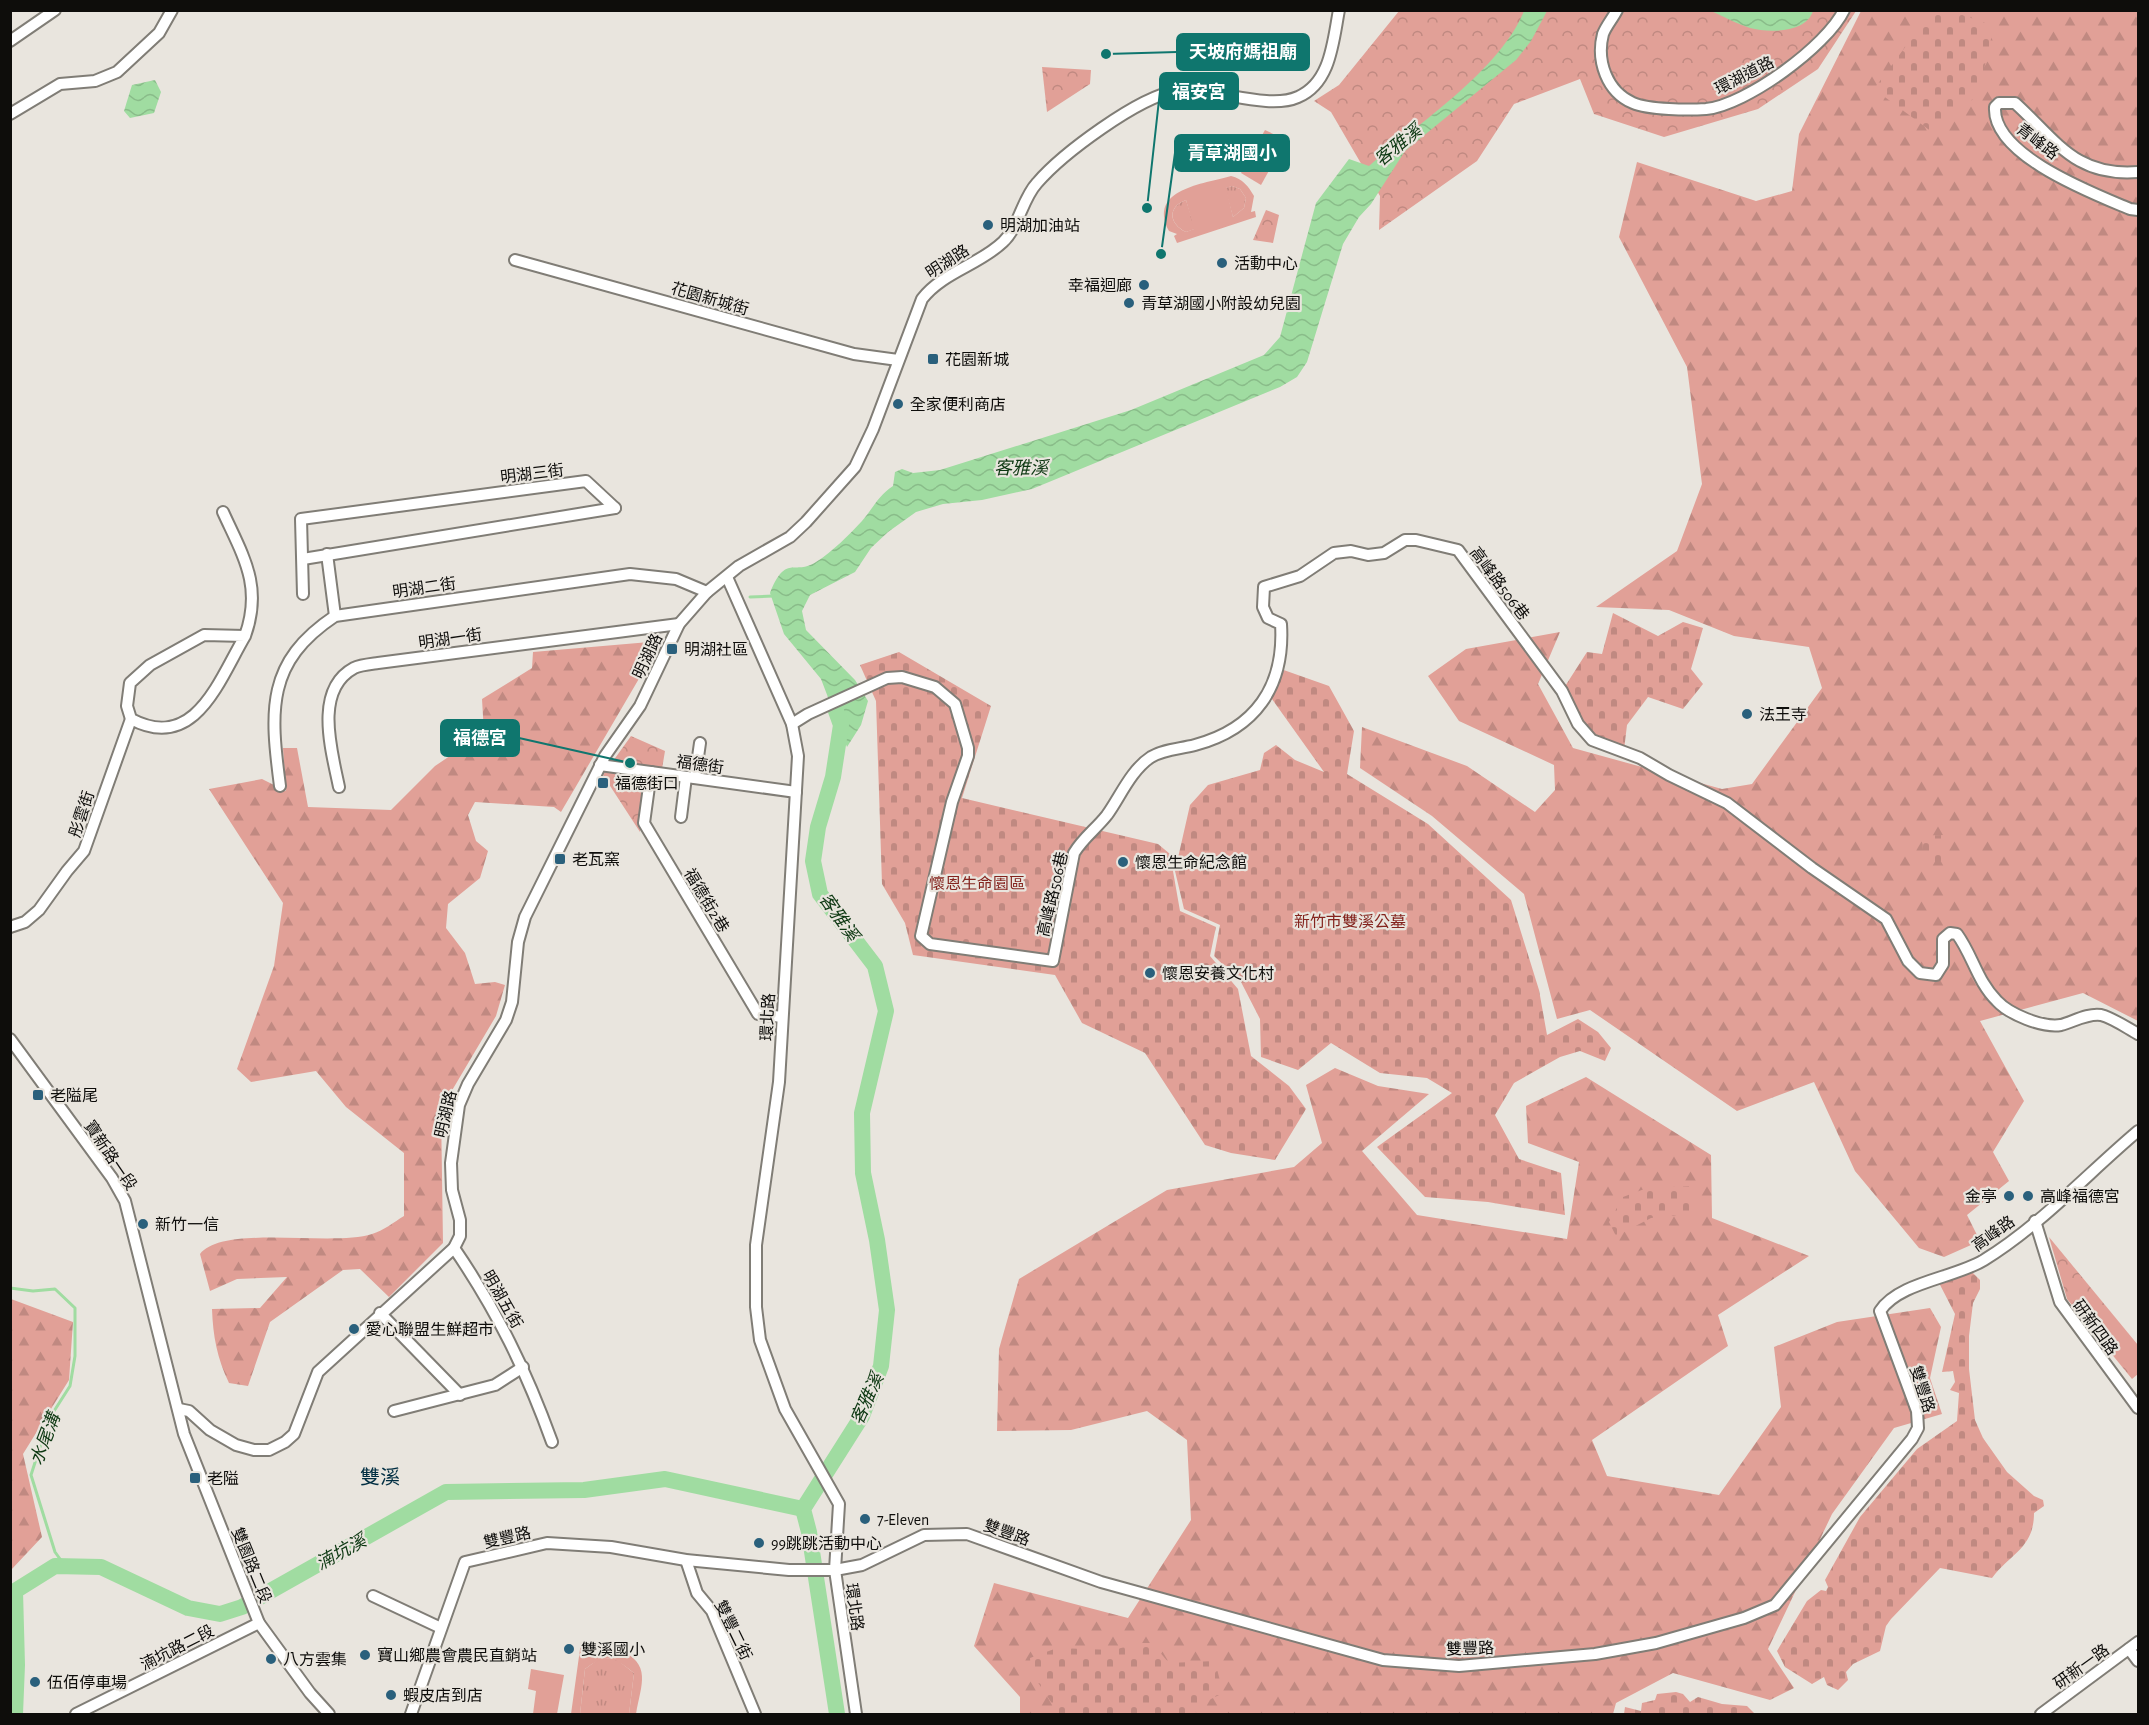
<svg xmlns="http://www.w3.org/2000/svg" width="2149" height="1725" viewBox="0 0 2149 1725" font-family="'Alegreya Sans','Noto Sans TC',sans-serif">
  <style>
    .grass { fill: url(#grass-tufts) }
    .forest { fill: url(#forest-firs) }
    .cemetery { fill: url(#cemetery-stones) }
    .park { fill: url(#park-crowns) }
    .garden { fill: #e1a097; fill-rule: evenodd }
    .water { fill: url(#water-waves) }
    .lines { fill: none; stroke-linecap: round; stroke-linejoin: round }
    .stream { stroke: #a0dca1; stroke-width: 3 }
    .river { stroke: #a0dca1; stroke-width: 16 }
    .minor-casing { stroke: #807d76; stroke-width: 14 }
    .minor { stroke: #fff; stroke-width: 10 }
    .poi-dot { fill: #2a607c; stroke: #e9e5de; stroke-width: 2 }
    .labels { text-anchor: middle; stroke-width: 4.5; stroke-linejoin: round; paint-order: stroke }
    .street-label { font-size: 16px; fill: #0e0d0b; stroke: #e9e5de }
    .poi-label { font-size: 16px; fill: #0e0d0b; stroke: #e9e5de; text-anchor: start }
    .park-label { font-size: 16px; fill: #84241e; stroke: #e9e5de }
    .water-label { font-size: 18px; font-style: italic; fill: #0d3812; stroke: #e9e5de }
    .quarter-label { font-size: 20px; fill: #002e42; stroke: #e9e5de }
    .leader { fill: none; stroke: #0f766e; stroke-width: 2 }
    .callout-dot { fill: #0f766e; stroke: #e9e5de; stroke-width: 2 }
    .callout { fill: #0f766e; stroke: #0f766e; stroke-width: 2 }
    .callout-label { font-size: 18px; text-anchor: middle; font-weight: bold; fill: #fff }
  </style>
  <defs>
    <pattern id="grass-tufts" width="24" height="20" patternUnits="userSpaceOnUse" patternTransform="scale(1.5)"><rect width="24" height="20" fill="#e1a097"/><path d="M3 7l-1-3M5 7V3M7 7l1-3M15 17l-1-3M17 17v-4M19 17l1-3" fill="none" stroke="#c08981"/></pattern>
    <pattern id="forest-firs" width="22" height="20" patternUnits="userSpaceOnUse" patternTransform="scale(1.5)"><rect width="22" height="20" fill="#e1a097"/><path d="M5 1l3.5 6h-7zM16 11l3.5 6h-7z" fill="#c08981"/></pattern>
    <pattern id="cemetery-stones" width="16" height="16" patternUnits="userSpaceOnUse" patternTransform="scale(1.5)"><rect width="16" height="16" fill="#e1a097"/><path d="M2 7V4a2 2 0 0 1 4 0v3zM10 15v-3a2 2 0 0 1 4 0v3z" fill="#c08981"/></pattern>
    <pattern id="park-crowns" width="20" height="18" patternUnits="userSpaceOnUse" patternTransform="scale(1.5)"><rect width="20" height="18" fill="#e1a097"/><path d="M2 6a3 3 0 1 1 6 0M12 15a3 3 0 1 1 6 0" fill="none" stroke="#c08981"/></pattern>
    <pattern id="water-waves" width="16" height="10" patternUnits="userSpaceOnUse" patternTransform="scale(1.5)"><rect width="16" height="10" fill="#a0dca1"/><path d="M0 5q4-4 8 0t8 0" fill="none" stroke="#89bc89"/></pattern>
  </defs>
  <rect width="100%" height="100%" fill="#e9e5de"/>
  <g class="grass">
    <path d="M1232,186l8,3 6,9 -2,10 -11,9 -8,-29z"/>
    <path d="M1186,200l9,29 -9,3c-17,-8 -19,-25 0,-32z"/>
    <path d="M600,1658l16,1 18,14 -5,41h-49l5,-45z"/>
  </g>
  <g class="forest">
    <path d="M1861,11h277v1010l-55,-28 -103,28 44,80 -31,51 16,29 -42,34 13,26 -36,16 -25,-9 -64,-77 -41,-89 -77,29 -147,-101 -33,9 -33,-125 -92,-78 -72,-48 2,-41 105,39 68,46 20,-22 -1,-25 -95,-44 -31,-45 38,-27 94,-17 -22,52 35,64 149,41 30,-5 70,-96 -13,-41 -75,-11 -65,-26 -73,-3 81,-56 25,-67 -15,-117 -68,-130 18,-75 119,39 36,-10 7,-57z"/>
    <path d="M661,641l-100,171 -7,-5 -79,-5 -7,13 8,26 12,10 -8,27 -32,26 -2,24 19,25 10,31 20,-2 10,3 -9,31 -55,93 2,134 -54,54 -29,-28 -17,1 -73,52 -22,64 -19,-3c-12,-25 -16,-47 -17,-74l48,-1 27,-31 -50,2 -27,12 -10,-37c24,-30 132,-7 172,-20 11,-3 22,-12 32,-18v-63l-58,-46 -30,-36 -65,11 -14,-13 37,-103 9,-63 -74,-114 53,-10 24,12 -3,-43h14l11,59 83,3 44,-44 49,-33 -2,-34 50,-31 1,-16z"/>
    <path d="M1335,1068l43,18 51,8 -67,57 55,64 150,24 12,-77 -51,-19 -2,-37 60,-29 125,78 1,63 97,38 -91,59 10,31 -136,94 15,36 112,19 62,-88 -7,-60 63,-25 93,-14 11,19 -11,51 12,36 -48,14 -62,86 -64,135 26,39 -24,12 -97,-27 -57,30 -3,11h-593v-17l-46,-51 20,-63 134,35 63,-98 -4,-80 -40,-29 -76,19 -74,1 2,-82 20,-70 148,-89 127,-23 28,-24 -16,-58z"/>
    <path d="M11,1299l62,23 -4,58 -46,74 19,83 -31,33z"/>
  </g>
  <g class="cemetery">
    <path d="M1932,11h19l43,15 -16,69 -46,37 -58,-43z"/>
    <path d="M1613,613l45,23 25,-14 20,6 -12,41 12,15 -20,25 -35,-12 -21,28 -3,25 -32,-10 -30,-49 25,-39 15,2z"/>
    <path d="M899,652l92,54 -29,92 196,46 12,10 10,57 36,16 -6,29 28,33 13,67 38,30 17,23 -31,51 -44,-7 -26,-8 -60,-92 -63,-30 -27,-48 -142,-20 -8,-32 -23,-39 -6,-183 -16,-36z"/>
    <path d="M1278,668l51,18 25,45 -7,43 81,50 83,76 28,90 8,45 31,-16 20,13 13,16 -6,13 -25,-10 -20,6 -46,26 -19,32 24,44 42,14 4,42 -77,-13 -63,-5 -48,-50 75,-54 -25,-15 -47,-5 -49,-30 -33,27 -37,-13 -1,-38 -19,-37 -27,-26 6,-31 -36,-16 -9,-38 15,-66 18,-20 52,-15 4,-17 12,-8 19,15 29,12 -57,-80z"/>
    <path d="M1945,835l1,26 -22,2 -2,-27z"/>
    <path d="M1690,1186l7,27 -46,5 -35,18 -7,-14 14,-25 24,-9 12,3 11,-4z"/>
    <path d="M1968,1268l12,12v9l-7,14 -4,33v33l6,51 8,18 24,34 27,24 9,4 1,6 -10,7c0,35 -23,40 -42,65l-52,-10 -49,51 -5,7 -6,25 -27,13 -7,8 2,8 -10,10 -11,-5 -3,-8 -12,7 -27,-17 -8,-16 30,-50 14,-11 5,1 2,-4 -3,-7 35,-63 57,-68 40,-28 2,-28 -9,-3 5,-8 -2,-11 -11,1 13,-58 -18,-35z"/>
    <path d="M1141,1643h11l17,20 46,-2 8,32 -30,15 4,6h-138l-28,-42 -1,-14 27,-10 56,2z"/>
    <path d="M1676,1692l7,2 7,8 8,-5 24,7 25,2 8,8h-131l1,-7 16,4 1,-8 13,-3 2,-6z"/>
  </g>
  <g class="park">
    <path d="M1399,11h457l-38,58 -60,40 -94,28 -70,-23 -14,-35 -66,25 -37,57 -98,69 1,-34 -49,-84 -17,-11 25,-16z"/>
    <path d="M1042,67l49,3 -1,14 -43,28z"/>
    <path d="M1266,210l13,5 -6,28 -20,-3z"/>
    <path d="M631,736l34,15 -3,18 -14,-1 -8,64 -37,-57z"/>
    <path d="M2049,1237l89,108v29l-6,5 -65,-80z"/>
  </g>
  <g class="garden">
    <path d="M1265,130l21,10 -25,45 -20,-12z"/>
    <path d="M1231,176c12,3 17,10 23,20l-3,16 4,-1 1,6 -79,26 -3,-7 3,-2 -8,-3c-22,-42 35,-47 62,-55zM1232,186l8,3 6,9 -2,10 -11,9 -7,-29zM1186,200l8,29 -8,3c-17,-8 -19,-25 0,-32z"/>
    <path d="M2094,1295l44,56v14l-9,8 -51,-64z"/>
    <path d="M581,1642h10l-1,13 28,-6c35,15 23,35 18,65h-7l5,-41c-20,-16 -27,-21 -49,-4l-5,45h-9z"/>
    <path d="M531,1669l33,6 -7,39h-24l3,-23 -8,-2z"/>
  </g>
  <g class="water">
    <path d="M1524,11h23l-16,30 -15,19 -111,91 -34,53 -12,13 -16,27 -36,118 -10,15 -17,10 -248,102 -50,11 -39,4 -27,8 -28,20 -17,16 -16,24 -45,23 -8,16 4,19 49,50 13,21 -7,24 -14,22 -26,-68 -37,-45 -14,-41c16,-40 24,-17 46,-31 16,-10 34,-28 46,-41 11,-13 17,-26 31,-35l2,-14 7,-3 11,4 27,-3 191,-60 133,-55 16,-18 36,-134 33,-44 20,7c49,-42 131,-96 155,-155z"/>
    <path d="M1711,11h102c-7,22 -44,22 -63,17 -13,-4 -27,-12 -39,-17z"/>
    <path d="M155,80l6,12 -7,21 -24,5 -6,-7 8,-26z"/>
  </g>
  <g class="lines">
    <g class="stream">
      <path d="M750,597l23,-1"/>
      <path d="M10,1288l23,3 22,-2 20,19v48l-5,30 -21,33 -18,56 24,77 10,14"/>
    </g>
    <g class="river">
      <path d="M836,711l5,14 -8,52 -15,50 -5,34 7,33 55,72 11,45 -24,102 1,60 14,67 10,70 -6,56 -19,50 -59,93 6,23 28,182"/>
      <path d="M15,1714l2,-49 -2,-74 40,-25 46,1 87,41 32,6 22,-7 204,-115 138,-2 81,-11 138,30"/>
    </g>
    <defs>
      <g id="minor">
        <path d="M1617,10c-4,8 -11,16 -14,24 -7,27 4,58 30,69 16,7 56,7 73,6 40,-4 121,-63 138,-99"/>
        <path d="M10,41l45,-31"/>
        <path d="M10,114l50,-30 35,-3 22,-9 42,-39 13,-23"/>
        <path d="M2138,172c-63,5 -81,-31 -123,-69h-16l-4,4c-3,48 97,86 135,102l8,1"/>
        <path d="M515,260l339,94 44,6"/>
        <path d="M223,512c20,44 40,74 22,124 -26,44 -50,117 -114,83l-4,-13 3,-23 20,-18 54,-30 41,1"/>
        <path d="M327,554l8,62"/>
        <path d="M303,559l312,-51"/>
        <path d="M727,577l65,147 6,32 -19,326 -23,163v62l4,33 25,69 54,95 -4,66 21,144"/>
        <path d="M303,594l-2,-75 285,-38 29,27"/>
        <path d="M792,724l16,-10 79,-36 15,-1 33,10 20,17 13,44v8l-16,46 -31,134 9,8 123,17 21,-108c9,-15 22,-24 33,-38 13,-18 24,-45 44,-58 13,-8 29,-8 44,-12 60,-16 90,-58 86,-121l-13,-6 -5,-11 1,-20 36,-11 34,-23 17,-2 17,4 16,-2 21,-13h11l42,10 104,141 16,33 14,16 48,18 29,17 58,28 85,65 74,51 22,42 12,12 16,2 7,-11v-25l7,-6 7,1c16,22 20,47 40,67 12,13 45,27 64,24 12,-3 26,-12 40,-10 12,3 26,13 37,19"/>
        <path d="M600,765l196,27"/>
        <path d="M651,772l-7,51 114,191 24,3"/>
        <path d="M695,778l5,-35"/>
        <path d="M280,786c-10,-76 -14,-124 55,-170l295,-42 46,5 31,13"/>
        <path d="M339,787c-7,-35 -26,-97 15,-119 6,-3 17,-4 24,-5l301,-39"/>
        <path d="M681,817l5,-40"/>
        <path d="M10,927l15,-5 14,-12 28,-39 17,-20 47,-132"/>
        <path d="M10,1039l102,139 13,23 59,233 75,189 51,70 19,21"/>
        <path d="M2035,1221l25,81 78,106"/>
        <path d="M454,1248c43,63 72,122 98,194"/>
        <path d="M380,1313l80,82"/>
        <path d="M179,1409l10,2 21,19 26,15 18,5h15l16,-8 9,-8 24,-62 136,-124 6,-12v-16l-8,-30 -1,-27 8,-58 9,-21 38,-64 6,-18 6,-60 7,-25 80,-161 35,-50 39,-82 28,-32 32,-26 51,-29 16,-15 49,-55 18,-38 49,-130c21,-27 57,-34 81,-57 16,-15 19,-43 34,-59 25,-29 101,-86 139,-92 34,-5 91,20 122,6 33,-14 35,-56 41,-87"/>
        <path d="M394,1411l101,-26 28,-18"/>
        <path d="M686,1560l11,33 15,18 43,103"/>
        <path d="M373,1596l68,32"/>
        <path d="M2129,1649l9,12"/>
        <path d="M76,1714l183,-91"/>
        <path d="M411,1714l54,-152 82,-19 64,4 75,13 103,10h46l27,-5 62,-30 43,-1 134,48 282,78 76,6 136,-12 61,-11 88,-25 31,-13 137,-166 6,-11 -1,-17 -37,-100c19,-29 75,-33 104,-51 57,-35 104,-87 154,-129"/>
        <path d="M2041,1714l97,-72"/>
      </g>
    </defs>
    <use href="#minor" class="minor-casing"/>
    <use href="#minor" class="minor"/>
  </g>
  <g class="poi-dot">
    <circle cx="988" cy="225" r="6"/>
    <circle cx="1222" cy="263" r="6"/>
    <circle cx="1144" cy="285" r="6"/>
    <circle cx="1129" cy="303" r="6"/>
    <rect x="927" y="353" width="12" height="12" rx="3"/>
    <circle cx="898" cy="404" r="6"/>
    <rect x="666" y="643" width="12" height="12" rx="3"/>
    <circle cx="1747" cy="714" r="6"/>
    <rect x="597" y="777" width="12" height="12" rx="3"/>
    <rect x="554" y="853" width="12" height="12" rx="3"/>
    <circle cx="1123" cy="862" r="6"/>
    <circle cx="1150" cy="973" r="6"/>
    <rect x="32" y="1089" width="12" height="12" rx="3"/>
    <circle cx="2009" cy="1196" r="6"/>
    <circle cx="2028" cy="1196" r="6"/>
    <circle cx="143" cy="1224" r="6"/>
    <circle cx="354" cy="1329" r="6"/>
    <rect x="189" y="1472" width="12" height="12" rx="3"/>
    <circle cx="865" cy="1519" r="6"/>
    <circle cx="759" cy="1543" r="6"/>
    <circle cx="569" cy="1649" r="6"/>
    <circle cx="365" cy="1655" r="6"/>
    <circle cx="271" cy="1659" r="6"/>
    <circle cx="35" cy="1682" r="6"/>
    <circle cx="391" cy="1695" r="6"/>
  </g>
  <g class="labels">
    <g class="street-label">
      <text transform="translate(1744 75) rotate(-27)" y="6">環湖道路</text>
      <text transform="translate(2038 141) rotate(37)" y="6">青峰路</text>
      <text transform="translate(947 261) rotate(-33)" y="6">明湖路</text>
      <text transform="translate(710 298) rotate(16)" y="6">花園新城街</text>
      <text transform="translate(532 473) rotate(-7)" y="6">明湖三街</text>
      <text transform="translate(1500 583) rotate(53)" y="6">高峰路506巷</text>
      <text transform="translate(424 587) rotate(-8)" y="6">明湖二街</text>
      <text transform="translate(450 638) rotate(-8)" y="6">明湖一街</text>
      <text transform="translate(647 656) rotate(-65)" y="6">明湖路</text>
      <text transform="translate(700 764) rotate(8)" y="6">福德街</text>
      <text transform="translate(81 814) rotate(-72)" y="6">彤雲街</text>
      <text transform="translate(1052 894) rotate(-77)" y="6">高峰路506巷</text>
      <text transform="translate(707 900) rotate(59)" y="6">福德街2巷</text>
      <text transform="translate(767 1017) rotate(-87)" y="6">環北路</text>
      <text transform="translate(445 1114) rotate(-77)" y="6">明湖路</text>
      <text transform="translate(111 1155) rotate(56)" y="6">寶新路一段</text>
      <text transform="translate(1993 1233) rotate(-36)" y="6">高峰路</text>
      <text transform="translate(503 1299) rotate(60)" y="6">明湖五街</text>
      <text transform="translate(2096 1327) rotate(54)" y="6">研新四路</text>
      <text transform="translate(1923 1389) rotate(72)" y="6">雙豐路</text>
      <text transform="translate(1007 1532) rotate(20)" y="6">雙豐路</text>
      <text transform="translate(507 1537) rotate(-13)" y="6">雙豐路</text>
      <text transform="translate(252 1565) rotate(68)" y="6">雙園路二段</text>
      <text transform="translate(855 1607) rotate(82)" y="6">環北路</text>
      <text transform="translate(734 1630) rotate(64)" y="6">雙豐二街</text>
      <text transform="translate(177 1647) rotate(-27)" y="6">湳坑路二段</text>
      <text transform="translate(1470 1648) rotate(-2)" y="6">雙豐路</text>
      <text transform="translate(2081 1666) rotate(-36)" y="6">研新一路</text>
    </g>
    <g class="poi-label">
      <text x="1000" y="231">明湖加油站</text>
      <text x="1234" y="269">活動中心</text>
      <text x="1132" y="291" text-anchor="end">幸福迴廊</text>
      <text x="1141" y="309">青草湖國小附設幼兒園</text>
      <text x="945" y="365">花園新城</text>
      <text x="910" y="410">全家便利商店</text>
      <text x="684" y="655">明湖社區</text>
      <text x="1759" y="720">法王寺</text>
      <text x="615" y="789">福德街口</text>
      <text x="572" y="865">老瓦窯</text>
      <text x="1135" y="868">懷恩生命紀念館</text>
      <text x="1162" y="979">懷恩安養文化村</text>
      <text x="50" y="1101">老隘尾</text>
      <text x="1997" y="1202" text-anchor="end">金亭</text>
      <text x="2040" y="1202">高峰福德宮</text>
      <text x="155" y="1230">新竹一信</text>
      <text x="366" y="1335">愛心聯盟生鮮超市</text>
      <text x="207" y="1484">老隘</text>
      <text x="877" y="1525">7-Eleven</text>
      <text x="771" y="1549">99跳跳活動中心</text>
      <text x="581" y="1655">雙溪國小</text>
      <text x="377" y="1661">寶山鄉農會農民直銷站</text>
      <text x="283" y="1665">八方雲集</text>
      <text x="47" y="1688">伍佰停車場</text>
      <text x="403" y="1701">蝦皮店到店</text>
    </g>
    <g class="park-label">
      <text x="977" y="889">懷恩生命園區</text>
      <text x="1350" y="927">新竹市雙溪公墓</text>
    </g>
    <g class="water-label">
      <text transform="translate(1398 145) rotate(-39)" y="6">客雅溪</text>
      <text x="1021" y="474">客雅溪</text>
      <text transform="translate(839 917) rotate(55)" y="6">客雅溪</text>
      <text transform="translate(867 1399) rotate(-66)" y="6">客雅溪</text>
      <text transform="translate(45 1439) rotate(-69)" y="6">水尾溝</text>
      <text transform="translate(341 1552) rotate(-29)" y="6">湳坑溪</text>
    </g>
    <g class="quarter-label">
      <text x="380" y="1484">雙溪</text>
    </g>
  </g>
  <path class="leader" d="M1106 54L1177 52M1147 208L1160 91M1161 254L1175 153M630 763L519 738"/>
  <g class="callout-dot">
    <circle cx="1106" cy="54" r="6"/>
    <circle cx="1147" cy="208" r="6"/>
    <circle cx="1161" cy="254" r="6"/>
    <circle cx="630" cy="763" r="6"/>
  </g>
  <g class="callout">
    <rect x="1177" y="34" width="132" height="36" rx="6"/>
    <rect x="1160" y="73" width="78" height="36" rx="6"/>
    <rect x="1175" y="135" width="114" height="36" rx="6"/>
    <rect x="441" y="720" width="78" height="36" rx="6"/>
  </g>
  <g class="callout-label">
    <text x="1243" y="58">天坡府媽祖廟</text>
    <text x="1199" y="98">福安宮</text>
    <text x="1232" y="159">青草湖國小</text>
    <text x="480" y="744">福德宮</text>
  </g>
  <rect width="2149" height="1725" fill="none" stroke="#0e0d0b" stroke-width="24"/>
</svg>
